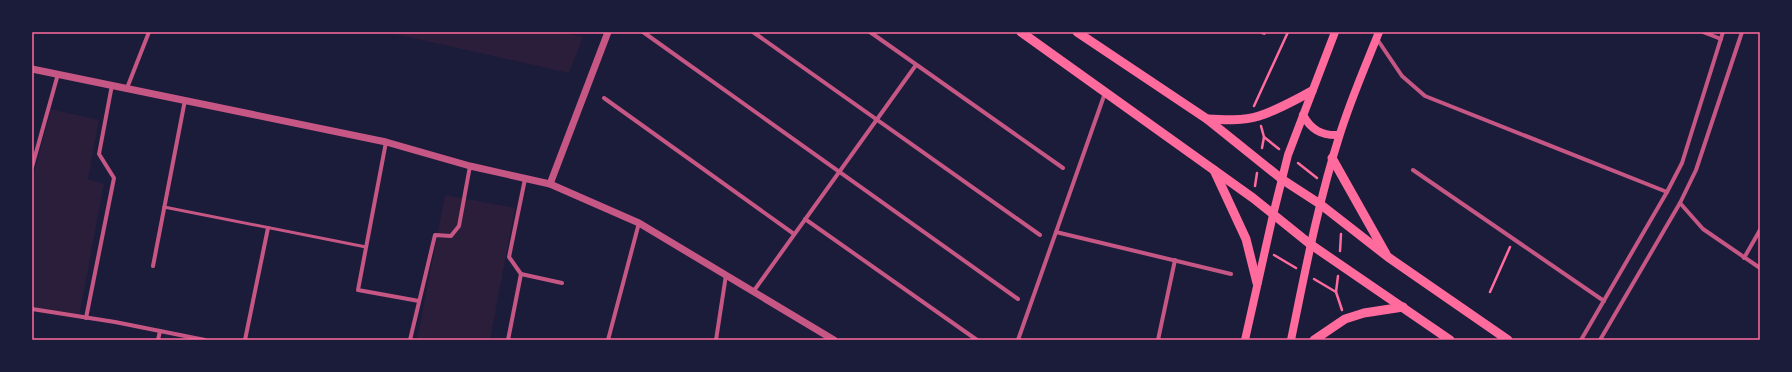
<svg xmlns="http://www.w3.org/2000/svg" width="1792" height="372" viewBox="0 0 1792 372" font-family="Commissioner,sans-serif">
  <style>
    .green { fill: #2a1e3b }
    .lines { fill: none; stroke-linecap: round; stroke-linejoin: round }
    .path { stroke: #ff6b9d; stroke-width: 2.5 }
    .service { stroke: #c65784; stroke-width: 3 }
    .minor { stroke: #c65784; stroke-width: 4 }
    .tertiary { stroke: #c65784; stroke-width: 7 }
    .secondary { stroke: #ff6b9d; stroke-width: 8 }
    .primary { stroke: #ff6b9d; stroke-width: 9 }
    .neatline { fill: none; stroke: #ff6b9d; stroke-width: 1.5 }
  </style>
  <rect width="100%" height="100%" fill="#1b1b3a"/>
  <g class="green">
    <path d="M386,32h174l23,5 -14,36z"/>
    <path d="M51,109l48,11 -11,59 16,5 -25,133 -47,-10v-133l2,-1z"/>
    <path d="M445,195l70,13 -25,132h-73z"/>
  </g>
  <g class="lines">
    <g class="path">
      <path d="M1254,106l34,-74"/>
      <path d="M1261,126l3,11 -2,11"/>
      <path d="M1264,137l15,12"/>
      <path d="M1298,163l19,15"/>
      <path d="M1255,186l2,-13"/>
      <path d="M1340,251l1,-17"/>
      <path d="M1274,255l22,13"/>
      <path d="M1338,276l-2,16 6,18"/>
      <path d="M1314,279l22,13"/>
      <path d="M1490,292l20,-45"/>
    </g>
    <path class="service" d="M164,207l202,40"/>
    <g class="minor">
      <path d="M643,32l375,267"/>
      <path d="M753,32l287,203"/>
      <path d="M870,32l193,136"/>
      <path d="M1262,32l2,1"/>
      <path d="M1703,32l18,7"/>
      <path d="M1377,39l25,37 23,20 242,96"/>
      <path d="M127,88l22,-56"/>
      <path d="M604,98l190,136"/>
      <path d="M386,142l-28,148 61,11"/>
      <path d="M32,167l26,-93"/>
      <path d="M1413,170l191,131"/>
      <path d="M1680,203l23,26 57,39"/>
      <path d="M805,219l172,121"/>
      <path d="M1056,232l175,42"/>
      <path d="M1744,258l16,-28"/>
      <path d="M153,266l32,-166"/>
      <path d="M521,274l41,9"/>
      <path d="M753,292l163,-227"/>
      <path d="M32,309l83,13 90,18"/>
      <path d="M86,318l28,-140 -15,-24 13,-69"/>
      <path d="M158,340l2,-9"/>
      <path d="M245,340l23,-112"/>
      <path d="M410,340l25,-105 16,1 8,-10 11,-60"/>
      <path d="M508,340l13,-66 -12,-17 16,-78"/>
      <path d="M608,340l31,-117"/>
      <path d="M716,340l10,-65"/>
      <path d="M1018,340l87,-247"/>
      <path d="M1158,340l17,-80"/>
      <path d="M1581,340l86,-148 15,-29 41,-131"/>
      <path d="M1600,340l80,-137 16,-33 46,-138"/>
    </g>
    <g class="tertiary">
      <path d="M32,69l354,73 84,24 80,18 89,39 195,117"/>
      <path d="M550,184l58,-152"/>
    </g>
    <g class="secondary">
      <path d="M1303,115c8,15 19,21 36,20"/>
      <path d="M1245,340l28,-125 15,-60 47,-123"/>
      <path d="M1291,340c14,-68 27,-137 48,-203 11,-36 26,-70 40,-105"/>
    </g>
    <g class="primary">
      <path d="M1021,32l232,166 57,46 140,96"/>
      <path d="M1077,32l130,87 76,61 37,24 68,53 120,83"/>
      <path d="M1207,119c17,1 36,2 52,-3 19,-6 36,-16 53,-25"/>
      <path d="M1332,158l54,96"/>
      <path d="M1214,170l32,69 11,44"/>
      <path d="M1314,340l31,-21 19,-6 39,-6"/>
    </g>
  </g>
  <rect width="1792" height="372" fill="none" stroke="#1b1b3a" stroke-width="66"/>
  <rect x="33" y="33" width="1726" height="306" class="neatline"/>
</svg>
